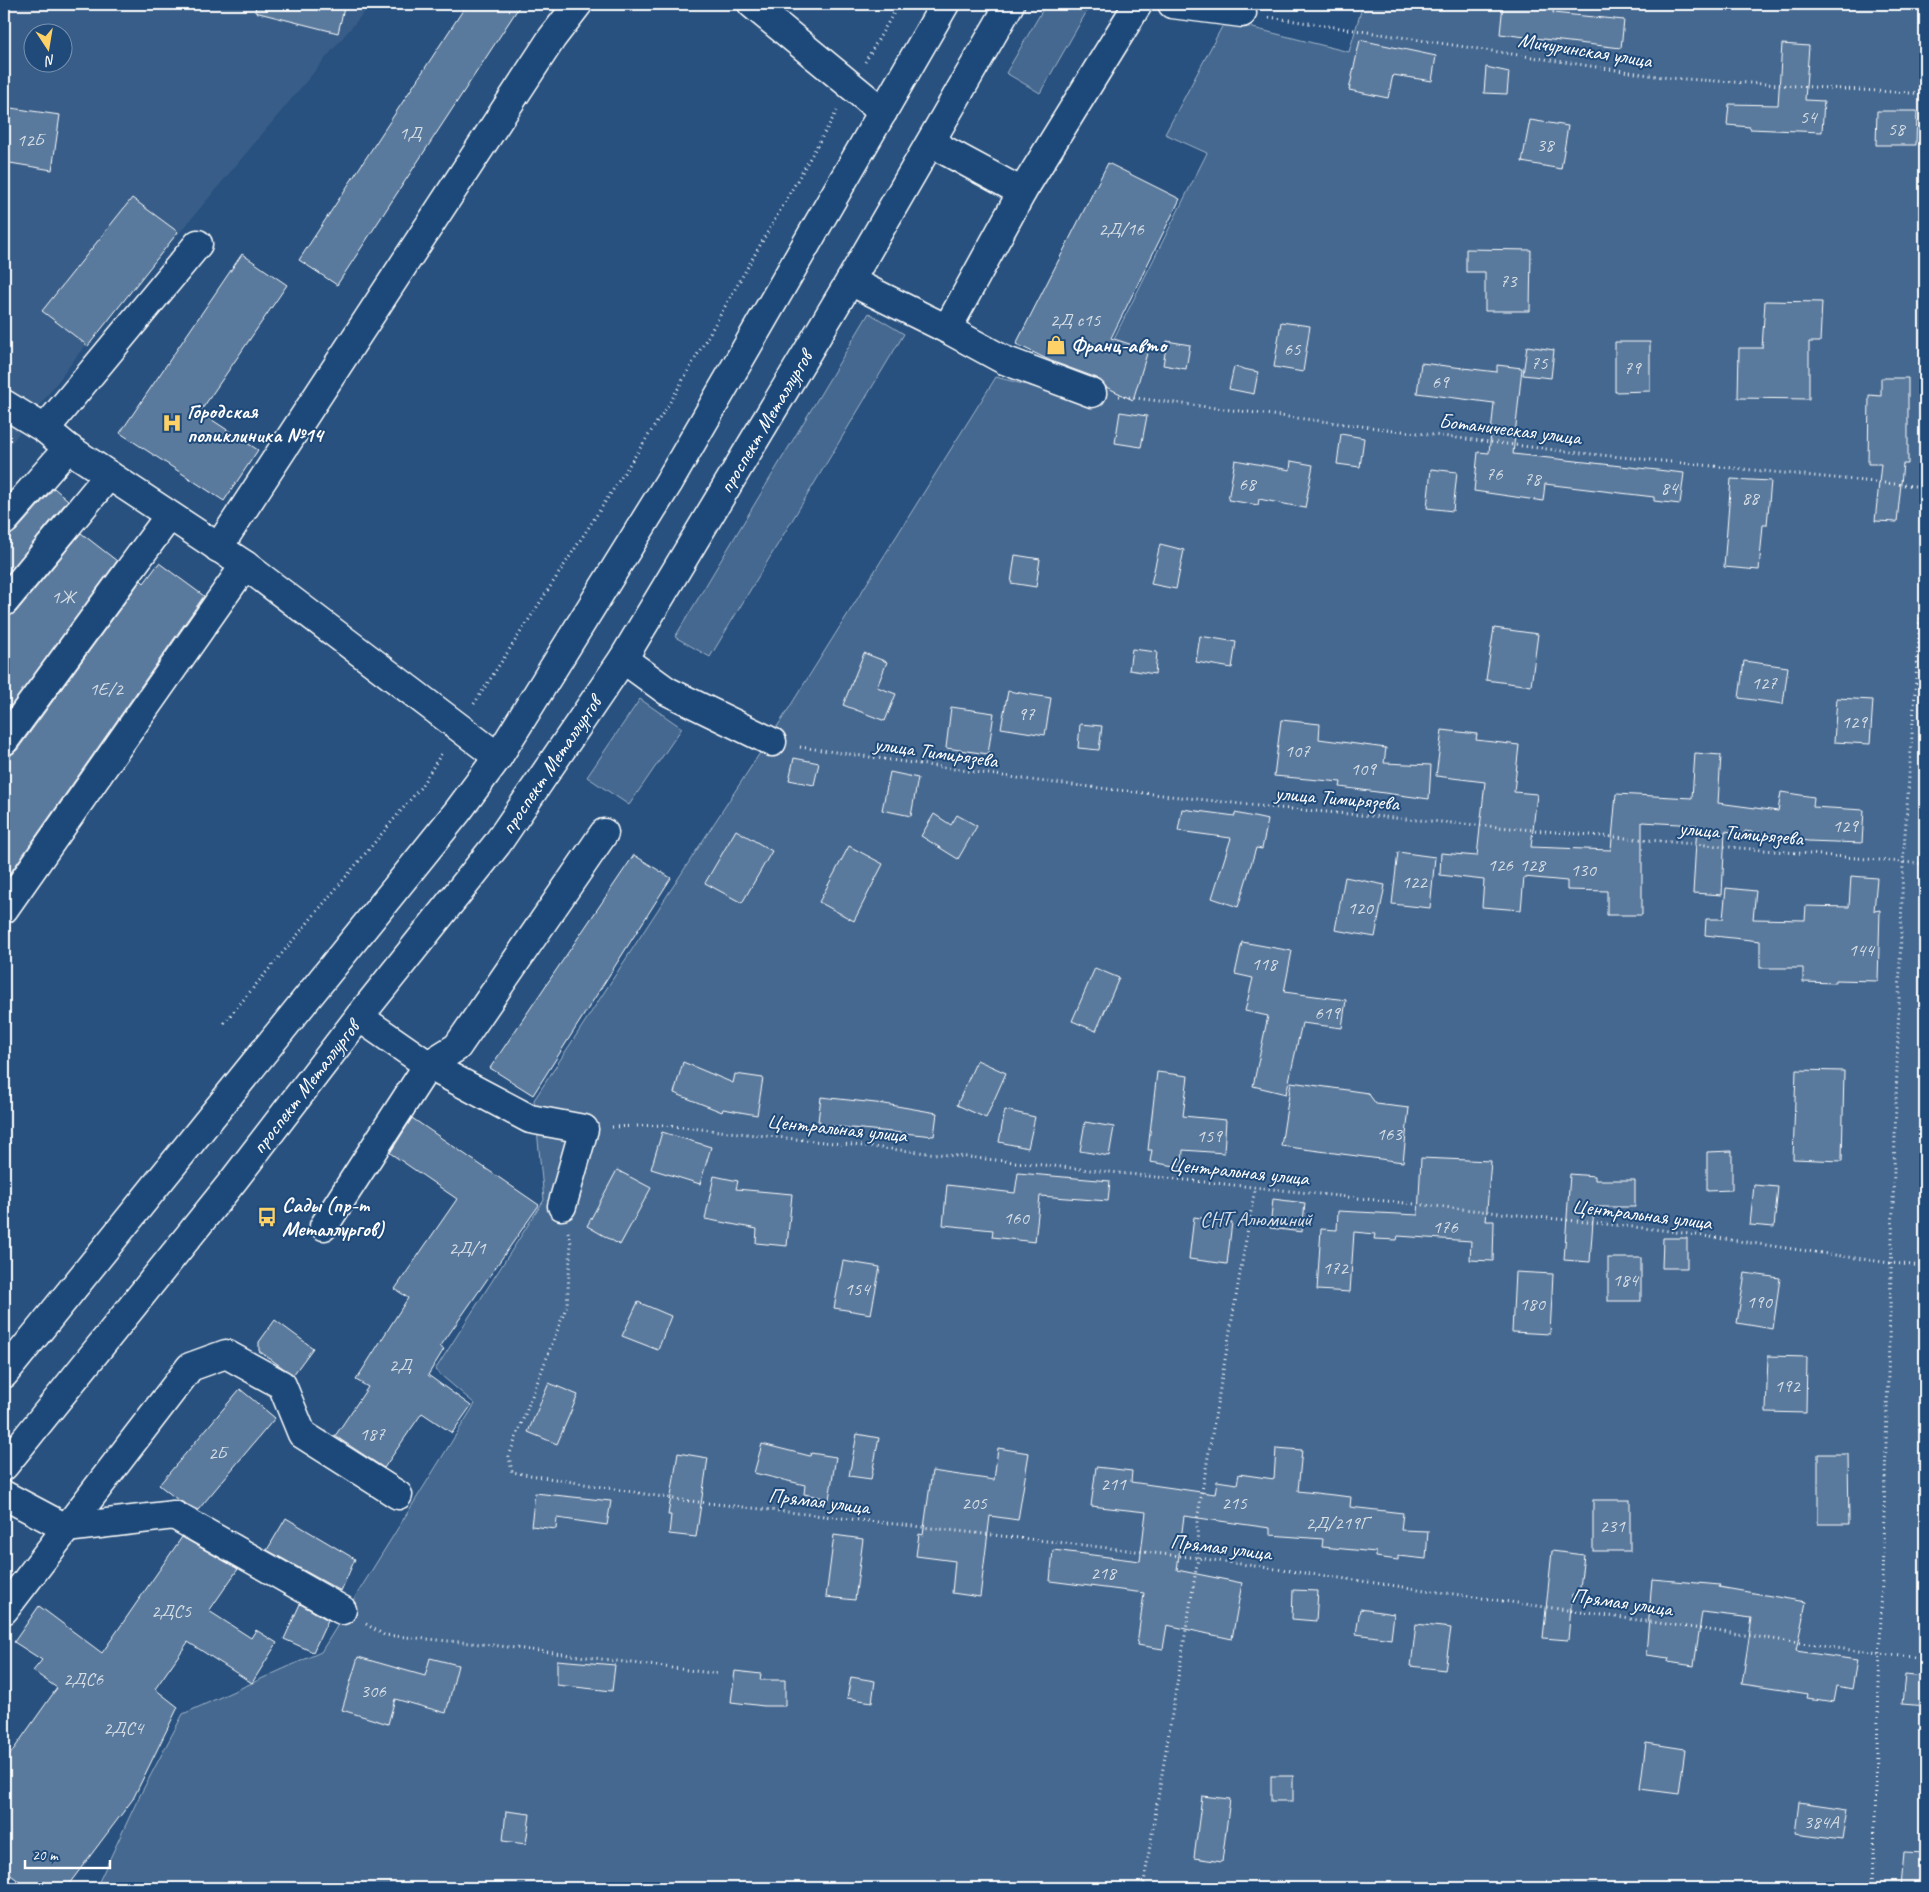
<svg xmlns="http://www.w3.org/2000/svg" width="1929" height="1892" viewBox="0 0 1929 1892" font-family="Caveat,sans-serif">
  <style>
    .built { fill: #375d88; fill-rule: evenodd }
    .green { fill: #446890; stroke: #a2b4c8 }
    .building { fill: #5a7a9d; stroke: #fff }
    .lines { fill: none; stroke-linecap: round; stroke-linejoin: round }
    .minor-casing { stroke: #fff; stroke-width: 31 }
    .major-casing { stroke: #fff; stroke-width: 31 }
    .path { stroke: #fff; stroke-width: 3; stroke-dasharray: 1 4; stroke-linecap: butt }
    .minor { stroke: #1f4a7a; stroke-width: 28 }
    .major { stroke: #1f4a7a; stroke-width: 28 }
    .labels { text-anchor: middle; stroke-width: 4; stroke-linejoin: round; paint-order: stroke }
    .number-label { font-size: 19px; fill: #d6dee6 }
    .street-label { font-size: 21px; fill: #fff; stroke: #1f4a7a }
    .poi-label { font-size: 21px; font-weight: bold; fill: #fff; stroke: #1f4a7a; text-anchor: start }
    .park-label { font-size: 21px; fill: #dae1e9; stroke: #1f4a7a }
  </style>
  <rect width="100%" height="100%" fill="#28517f"/>
  <filter id="ink" filterUnits="userSpaceOnUse"><feTurbulence type="fractalNoise" baseFrequency=".02" numOctaves="2"/><feDisplacementMap in="SourceGraphic" scale="10" xChannelSelector="R" yChannelSelector="G"/><feConvolveMatrix kernelMatrix="1 2 1 2 8 2 1 2 1" color-interpolation-filters="sRGB"/></filter>
  <g filter="url(#ink)">
    <path class="built" d="M4,4h367l-291,348 -76,101zM32,32h30v30h-30z"/>
    <g class="green">
      <path d="M1046,4h45l-51,89 -34,-20z"/>
      <path d="M1363,4h562v1884h-1829l41,-87 46,-87 138,-62 154,-248 -40,-34 109,-170 -10,-100 250,-384 212,-339 87,23 124,-247 -42,-19 60,-113 124,31z"/>
      <path d="M869,313l35,21 -194,323 -35,-20z"/>
      <path d="M640,699l42,29 -53,77 -42,-28z"/>
    </g>
    <g class="building">
      <path d="M256,4h89l-7,29 -83,-21z"/>
      <path d="M467,4h54l-184,281 -38,-25z"/>
      <path d="M1503,4h51l-1,9 71,7 -3,28 -121,-14z"/>
      <path d="M1360,40l76,16 -4,25 -39,-6 -5,23 -39,-8z"/>
      <path d="M1782,44l27,2 -4,54 19,1 -2,31 -72,-3v-2l-23,-2 2,-21 49,1z"/>
      <path d="M1486,67l23,5 -2,22 -23,-1z"/>
      <path d="M4,107l56,8 -8,55 -48,-8z"/>
      <path d="M1877,111h40l-1,34h-40z"/>
      <path d="M1530,120l38,6 -7,43 -39,-7z"/>
      <path d="M1108,163l72,36 -69,139 37,12 -15,50 -27,-13 -9,-9 -46,-17 -35,-17z"/>
      <path d="M132,198l46,34 -90,114 -46,-35z"/>
      <path d="M1466,249l65,1 -1,61h-45v-39h-19z"/>
      <path d="M242,254l45,31 -87,127 58,38 -34,51 -104,-68z"/>
      <path d="M1765,301l57,1 -2,40h-11v57l-71,-1 1,-50h23z"/>
      <path d="M1281,322l29,4 -7,46 -29,-5z"/>
      <path d="M1167,341l23,4 -4,24 -23,-4z"/>
      <path d="M1615,342h35v49l-35,1z"/>
      <path d="M1527,346l27,4 -3,28 -28,-3z"/>
      <path d="M1421,363l76,9v-7l25,3 -9,86 171,19 -4,31 -26,-3v-4l-109,-13 -2,17 -69,-10 4,-39 11,1 5,-50 -77,-10z"/>
      <path d="M1234,367l24,5 -4,22 -25,-5z"/>
      <path d="M1881,378h27v86h-5l-6,58 -22,-1 6,-57h-13l1,-69 12,1z"/>
      <path d="M1120,412l27,4 -6,31 -26,-4z"/>
      <path d="M1341,434l23,4 -4,29 -23,-3z"/>
      <path d="M1235,460l55,10 1,-9 22,4 -8,43 -46,-9 -1,6 -30,-5z"/>
      <path d="M1431,469l26,3 -4,39 -26,-3z"/>
      <path d="M1731,479l40,2 -4,44h-4l-4,45 -35,-3z"/>
      <path d="M54,488l14,12 -64,78v-42l12,-5z"/>
      <path d="M81,533l36,28 -113,154v-98l12,-5z"/>
      <path d="M1160,544l24,6 -8,39 -25,-5z"/>
      <path d="M1015,555l25,4 -4,28 -25,-4z"/>
      <path d="M159,563l45,33 -200,286v-126l7,-1 6,-5 124,-170 3,3z"/>
      <path d="M1494,628l44,6 -7,52 -45,-6z"/>
      <path d="M1200,636l36,6 -4,26 -36,-6z"/>
      <path d="M1132,649l25,3 -2,22 -26,-4z"/>
      <path d="M864,653l23,9 -10,25 19,7 -11,27 -42,-16z"/>
      <path d="M1744,661l44,6 -5,37 -44,-6z"/>
      <path d="M1008,691l43,7 -6,37 -44,-7z"/>
      <path d="M1837,698l36,2 -3,44 -36,-2z"/>
      <path d="M951,707l43,6 -6,41 -42,-6z"/>
      <path d="M1281,720l39,4 -1,15 67,9 -2,15 47,2 -2,34 -89,-12 1,-5 -67,-6z"/>
      <path d="M1080,724l22,2 -3,24 -21,-2z"/>
      <path d="M1442,730l35,4 -1,6 43,5 -5,47 23,2 -6,53 80,3 5,-56 76,4 3,-45 26,2 -3,48 60,8 3,-19 33,5 -1,10 51,3 -2,33 -54,-2 -63,-10 -1,3 -19,-3 -3,64 -29,-2 4,-68 -55,-3v93h-35v-24l-40,-1v-9l-43,-4 -3,33 -39,-3 2,-27 -44,-5 1,-22 36,3 8,-74 -49,-6z"/>
      <path d="M794,758l25,5 -5,22 -25,-5z"/>
      <path d="M890,772l28,6 -7,38 -29,-6z"/>
      <path d="M1182,809l53,7v-3l33,7 -6,29 -6,-1 -18,59 -26,-9 19,-60 -53,-7z"/>
      <path d="M934,814l17,11 6,-10 20,11 -19,33 -37,-23z"/>
      <path d="M736,830l36,21 -30,52 -37,-20z"/>
      <path d="M849,846l34,18 -29,57 -35,-19z"/>
      <path d="M1398,852l37,5 -5,51 -38,-4z"/>
      <path d="M634,855l37,23 -138,217 -43,-27z"/>
      <path d="M1851,876l26,2 -3,33 6,-1 -2,71 -43,-1v3l-32,-1v-14h-43v-27l-55,-6 1,-16h17l3,-31 30,3 -3,28 52,1 1,-14 43,1z"/>
      <path d="M1345,877l40,8 -10,52 -40,-7z"/>
      <path d="M1242,942l50,9 -8,41 62,8 -4,28 -40,-5 -16,71 -33,-8 15,-70 -23,-5 8,-33 -18,-4z"/>
      <path d="M1095,968l24,10 -23,53 -24,-10z"/>
      <path d="M977,1060l29,13 -20,45 -29,-13z"/>
      <path d="M683,1062l50,21 2,-9 28,4 -6,37 -34,-6 -1,3 -48,-19z"/>
      <path d="M1796,1070l48,1 -2,90 -49,-2z"/>
      <path d="M1157,1072l31,4 -5,40 43,4 -2,33 -41,-3 -1,17 -32,-5 2,-12h-4z"/>
      <path d="M1291,1082l77,11 8,11 33,4 -6,54 -122,-16z"/>
      <path d="M821,1097l64,7 52,9 -3,23 -114,-11v-4h-2z"/>
      <path d="M1005,1110l30,7 -7,31 -29,-6z"/>
      <path d="M412,1118l127,87 -99,142 4,2 -16,26 43,31 -19,27 -30,-20 -38,55 -49,-32 33,-49 -12,-7 52,-82 -13,-9 62,-90 -67,-46z"/>
      <path d="M1085,1122l29,5 -5,29 -29,-5z"/>
      <path d="M662,1132l49,15 -11,37 -49,-15z"/>
      <path d="M1732,1151v39l-25,1v-39z"/>
      <path d="M1421,1158l70,3 -5,60h8l-1,40 -23,-1 1,-19 -73,-5 -1,4 -23,-1 1,-5 -21,-2 -4,60 -33,-2 4,-61 16,1 1,-19 80,4z"/>
      <path d="M617,1170l34,18 -31,57 -33,-19z"/>
      <path d="M1018,1173l92,8 -2,20 -68,-5 -5,46 -43,-5 1,-7 -50,-5 4,-40 68,8z"/>
      <path d="M1570,1174l25,2v4h40v27h-41l-4,55 -26,-2z"/>
      <path d="M714,1176l24,5 -2,8 56,5 -5,52 -31,-3 1,-14 -52,-10z"/>
      <path d="M1754,1185l24,2 -4,40 -24,-2z"/>
      <path d="M1273,1199l32,4 -3,29 -32,-4z"/>
      <path d="M1194,1217l38,5 -5,42 -38,-5z"/>
      <path d="M1663,1238h24v30h-25z"/>
      <rect x="1608" y="1258" width="33" height="43"/>
      <path d="M843,1261l37,6 -9,47 -37,-6z"/>
      <path d="M1515,1272l38,2 -3,60 -38,-2z"/>
      <path d="M1745,1273l35,5 -7,51 -36,-6z"/>
      <path d="M638,1302l33,14 -13,34 -36,-14z"/>
      <path d="M275,1320l38,28 -20,27 -34,-24v-9z"/>
      <path d="M1768,1356l39,1 -1,56 -40,-1z"/>
      <path d="M549,1383l29,12 -21,49 -29,-12z"/>
      <path d="M240,1389l35,29 -77,92 -20,-10 -19,-15z"/>
      <path d="M857,1434l22,4 -8,41 -22,-3z"/>
      <path d="M762,1444l48,12 1,-3 25,4 -7,42 -25,-5 1,-9 -51,-12z"/>
      <path d="M998,1448l31,5 -11,67 -28,-4 -10,81 -28,-4 3,-32 -39,-5 3,-22 4,1 9,-64 62,9z"/>
      <path d="M1276,1448l26,2 -4,41 53,6 -1,10 53,6 -2,17 27,1 -2,28 -28,-3v4l-22,-3v-5l-54,-5 1,-8 -53,-4v-7l-86,-12 -7,54 65,13 -10,56 -65,-14 -4,24 -26,-4 7,-52 -94,-12 3,-31 87,11 6,-49 -55,-6 5,-39 36,4 -1,11 84,12 2,-13 20,3 2,-10 35,5z"/>
      <path d="M678,1453l30,5 -12,79 -27,-3 2,-19h-3z"/>
      <path d="M1818,1454h30l1,70h-31z"/>
      <path d="M535,1493l76,8 -4,24 -50,-7 -1,11 -25,-3z"/>
      <rect x="1593" y="1500" width="37" height="51"/>
      <path d="M286,1518l69,41 -14,32 -74,-41z"/>
      <path d="M834,1535l29,4 -8,61 -29,-3z"/>
      <path d="M182,1537l56,32 -29,42 42,27 5,-8 21,13 -25,40 -64,-41 -33,47 23,18 -45,92 -67,89h-38l-24,-18v-107l53,-75 -24,-17 9,-11 -28,-18 25,-36 63,47z"/>
      <path d="M1552,1551l32,4 -5,41 -7,-1 -4,45 -25,-2z"/>
      <path d="M1652,1579l68,6 -1,2 87,15 -10,49 61,9 -5,29 -15,-3 -3,16 -26,-4 1,-4 -67,-10 10,-66 -50,-6 -8,54 -26,-4 1,-4 -23,-3z"/>
      <path d="M1293,1590l25,1 -2,30 -24,-2z"/>
      <path d="M300,1604l28,16 -15,32 -29,-13z"/>
      <path d="M1360,1609l34,5 -3,25 -35,-5z"/>
      <path d="M1416,1624l35,4 -6,42 -34,-4z"/>
      <path d="M358,1657l67,19 5,-18 28,7 -12,48 -51,-14 -7,25 -46,-14z"/>
      <path d="M557,1660l58,5 -3,26 -55,-6z"/>
      <path d="M735,1671l26,3 -1,6h25v26h-21l-33,-4z"/>
      <path d="M1905,1675l20,2v29l-23,-2z"/>
      <path d="M851,1677l24,4 -3,21 -25,-4z"/>
      <path d="M1646,1743l39,6 -6,45 -39,-5z"/>
      <rect x="1271" y="1776" width="22" height="25"/>
      <path d="M1202,1796l28,3 -8,63 -28,-4z"/>
      <path d="M1799,1802l48,7 -5,31 -47,-6z"/>
      <path d="M506,1811l24,3 -4,30 -23,-3z"/>
      <path d="M1904,1852l21,1v35h-24z"/>
    </g>
    <g class="lines">
      <defs>
        <g id="minor">
          <path d="M752,4l131,108"/>
          <path d="M1172,4l70,9"/>
          <path d="M931,143l91,49 -75,137"/>
          <path d="M1022,192l116,-188"/>
          <path d="M850,281l97,48 57,31 88,33"/>
          <path d="M4,404l41,25 23,19 177,117 253,192"/>
          <path d="M45,429l153,-185"/>
          <path d="M4,521l64,-73"/>
          <path d="M218,548l334,-510 26,-34"/>
          <path d="M4,602l105,-127"/>
          <path d="M623,659l44,32 105,51"/>
          <path d="M4,741l165,-225"/>
          <path d="M4,909l241,-344"/>
          <path d="M359,1017l69,48 102,54 54,10 -22,77"/>
          <path d="M324,1226l104,-161 29,-18 147,-214"/>
          <path d="M4,1495l62,33 108,-13 168,95"/>
          <path d="M4,1610l186,-243 36,-13 56,31 20,49 96,61"/>
        </g>
        <g id="major">
          <path d="M4,1374l454,-563 40,-54 171,-275 276,-478"/>
          <path id="s1" d="M4,1466l229,-285 126,-164 138,-173 126,-185 227,-378 160,-277"/>
        </g>
      </defs>
      <use href="#minor" class="minor-casing"/>
      <use href="#major" class="major-casing"/>
      <g class="path">
        <path d="M1269,17l400,61 256,16"/>
        <path d="M865,62l34,-58"/>
        <path d="M1119,396l452,56 354,35"/>
        <path d="M474,704l198,-305 165,-288"/>
        <path d="M800,747l238,34 230,26 657,57"/>
        <path d="M224,1023l196,-235 23,-37"/>
        <path d="M612,1127l50,-2 1000,105 228,33 35,3"/>
        <path d="M568,1232l3,11 -4,62 -58,151 3,16 169,28 517,58 681,96 46,4"/>
        <path d="M366,1624l18,11 108,10 227,29"/>
        <path d="M1143,1888l55,-330 -1,-38 58,-332"/>
        <path d="M1873,1888l30,-1025 22,-314"/>
      </g>
      <use href="#minor" class="minor"/>
      <use href="#major" class="major"/>
    </g>
  </g>
  <defs>
    <symbol id="shop-bare" viewBox="-9 -9 18 18"><path d="M-5-2.5h2.3a2.7 3.5 0 0 1 5.4 0H5L5.5 6h-11ZM-1.5-2.5h3a1.5 2.3 0 0 0-3 0Z" fill="#ffd166" stroke="#1f4a7a" stroke-width="2.5" paint-order="stroke"/></symbol>
    <symbol id="hospital-bare" viewBox="-9 -9 18 18"><path d="M-5-5h3v3.5h4V-5h3V5h-3V1.5h-4V5h-3Z" fill="#ffd166" stroke="#1f4a7a" stroke-width="2.5" paint-order="stroke"/></symbol>
    <symbol id="bus-bare" viewBox="-9 -9 18 18"><path d="M-5-6H5V4H4V6H2V4H-2V6H-4V4H-5ZM-3.5-4V0h7V-4ZM-3.5 1.2v1.5H-2V1.2ZM2 1.2v1.5H3.5V1.2Z" fill="#ffd166" stroke="#1f4a7a" stroke-width="2.5" paint-order="stroke"/></symbol>
  </defs>
  <g fill-rule="evenodd">
    <use href="#shop-bare" x="1042" y="331" width="28" height="28"/>
    <use href="#hospital-bare" x="158" y="409" width="28" height="28"/>
    <use href="#bus-bare" x="253" y="1203" width="28" height="28"/>
  </g>
  <g class="labels">
    <g class="number-label">
      <text x="1808" y="123">54</text>
      <text x="1896" y="135">58</text>
      <text x="410" y="139">1Д</text>
      <text x="30" y="146">12Б</text>
      <text x="1545" y="151">38</text>
      <text x="1121" y="235">2Д/16</text>
      <text x="1508" y="287">73</text>
      <text x="1075" y="326">2Д с15</text>
      <text x="1292" y="355">65</text>
      <text x="1539" y="369">75</text>
      <text x="1632" y="374">79</text>
      <text x="1440" y="388">69</text>
      <text x="1494" y="480">76</text>
      <text x="1532" y="485">78</text>
      <text x="1247" y="490">68</text>
      <text x="1669" y="494">84</text>
      <text x="1750" y="504">88</text>
      <text x="63" y="603">1Ж</text>
      <text x="1764" y="689">127</text>
      <text x="106" y="695">1Е/2</text>
      <text x="1026" y="720">97</text>
      <text x="1854" y="728">129</text>
      <text x="1297" y="757">107</text>
      <text x="1363" y="775">109</text>
      <text x="1845" y="832">129</text>
      <text x="1500" y="871">126</text>
      <text x="1532" y="871">128</text>
      <text x="1583" y="876">130</text>
      <text x="1414" y="888">122</text>
      <text x="1360" y="914">120</text>
      <text x="1861" y="956">144</text>
      <text x="1264" y="970">118</text>
      <text x="1327" y="1019">619</text>
      <text x="1389" y="1140">163</text>
      <text x="1209" y="1142">159</text>
      <text x="1016" y="1224">160</text>
      <text x="1445" y="1233">176</text>
      <text x="467" y="1254">2Д/1</text>
      <text x="1335" y="1274">172</text>
      <text x="1625" y="1286">184</text>
      <text x="857" y="1295">154</text>
      <text x="1759" y="1308">190</text>
      <text x="1532" y="1310">180</text>
      <text x="400" y="1371">2Д</text>
      <text x="1787" y="1392">192</text>
      <text x="372" y="1440">187</text>
      <text x="217" y="1459">2Б</text>
      <text x="1113" y="1490">211</text>
      <text x="974" y="1509">205</text>
      <text x="1234" y="1509">215</text>
      <text x="1337" y="1529">2Д/219Г</text>
      <text x="1612" y="1532">231</text>
      <text x="1103" y="1579">218</text>
      <text x="171" y="1617">2ДС5</text>
      <text x="83" y="1685">2ДС6</text>
      <text x="373" y="1697">306</text>
      <text x="123" y="1734">2ДС4</text>
      <text x="1821" y="1828">384А</text>
    </g>
    <g class="street-label">
      <text transform="translate(1585 50) rotate(9)" y="7">Мичуринская улица</text>
      <text dy="7" stroke="none"><textPath href="#s1" startOffset="1294">проспект Металлургов</textPath></text>
      <text transform="translate(1510 429) rotate(7)" y="7">Ботаническая улица</text>
      <text transform="translate(936 752) rotate(8)" y="7">улица Тимирязева</text>
      <text dy="7" stroke="none"><textPath href="#s1" startOffset="889">проспект Металлургов</textPath></text>
      <text transform="translate(1337 798) rotate(5)" y="7">улица Тимирязева</text>
      <text transform="translate(1741 833) rotate(5)" y="7">улица Тимирязева</text>
      <text dy="7" stroke="none"><textPath href="#s1" startOffset="484">проспект Металлургов</textPath></text>
      <text transform="translate(837 1128) rotate(6)" y="7">Центральная улица</text>
      <text transform="translate(1239 1171) rotate(6)" y="7">Центральная улица</text>
      <text transform="translate(1642 1214) rotate(7)" y="7">Центральная улица</text>
      <text transform="translate(819 1501) rotate(7)" y="7">Прямая улица</text>
      <text transform="translate(1221 1547) rotate(7)" y="7">Прямая улица</text>
      <text transform="translate(1622 1602) rotate(8)" y="7">Прямая улица</text>
    </g>
    <g class="poi-label">
      <text x="1071" y="352">Франц-авто</text>
      <text x="187" y="418">Городская<tspan x="187" dy="24">поликлиника №14</tspan></text>
      <text x="282" y="1212">Сады (пр-т<tspan x="282" dy="24">Металлургов)</tspan></text>
    </g>
    <g class="park-label">
      <text x="1256" y="1226">СНТ Алюминий</text>
    </g>
  </g>
  <rect width="1929" height="1892" fill="none" stroke="#1f4a7a" stroke-width="20"/>
  <rect x="10" y="10" width="1909" height="1872" fill="none" stroke="#fff" stroke-width="2" filter="url(#ink)"/>
  <g transform="translate(48 48) rotate(168)"><circle r="24" fill="#1f4a7a" stroke="#7992af"/>
  <path d="M0-4L9 19L0 12L-9 19Z" fill="#ffd166"/>
  <text y="-8" font-size="14" font-weight="bold" text-anchor="middle" fill="#ffffff">N</text>
  </g>
  <path d="M25 1860v8h85v-8" fill="none" stroke="#ffffff" stroke-width="2.5"/>
  <text x="32" y="1860" font-size="15" fill="#ffffff" stroke="#1f4a7a" stroke-width="4" paint-order="stroke">20 m</text>
</svg>
